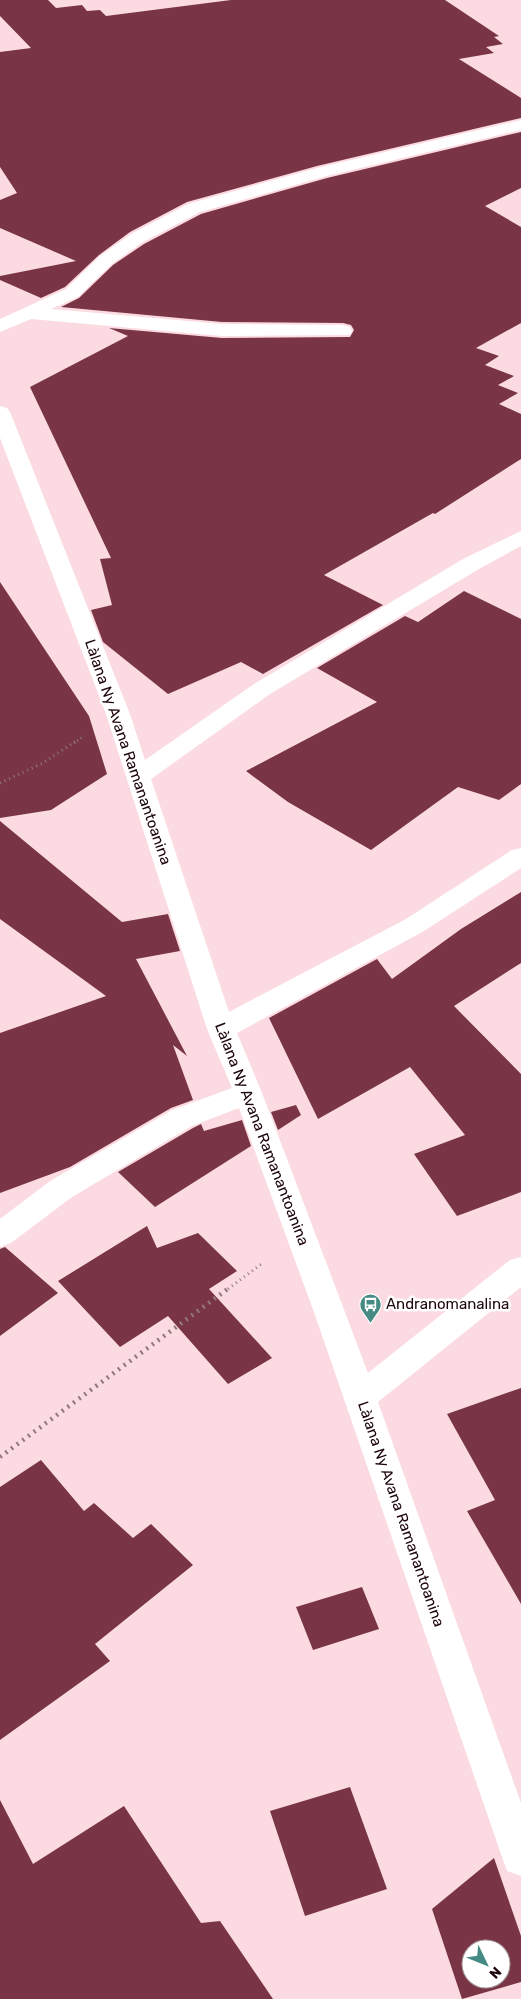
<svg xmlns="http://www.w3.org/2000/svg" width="521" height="1999" viewBox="0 0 521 1999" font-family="Rubik,sans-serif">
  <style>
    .building { fill: #793546; fill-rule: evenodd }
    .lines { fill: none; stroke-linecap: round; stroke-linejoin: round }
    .path-far2 { stroke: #93777d; stroke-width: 2.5; stroke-dasharray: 1 3; stroke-linecap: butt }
    .path-far1 { stroke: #93777d; stroke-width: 3; stroke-dasharray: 1 4; stroke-linecap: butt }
    .path { stroke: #93777d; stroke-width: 4.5; stroke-dasharray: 2 5; stroke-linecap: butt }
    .minor { fill: #fff; fill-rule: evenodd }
    .labels { text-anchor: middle; stroke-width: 5; stroke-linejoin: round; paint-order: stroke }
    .street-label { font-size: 15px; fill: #1d050b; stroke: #fff }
    .poi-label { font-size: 15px; fill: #1d050b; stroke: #fff; text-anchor: start }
  </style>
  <rect width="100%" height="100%" fill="#fbdbe1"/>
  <g class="building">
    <path d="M0,0h48l8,8 26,-3 5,6 13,-1 6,6 125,-16h214l54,36 -5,1 9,7 -17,3 8,6 -35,6 62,39v20l-204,48 -130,36 -57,30 -31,23 -34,32 -24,11 -41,-18v-4l76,-15 -76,-33v-28l17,-7 -17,-26v-115l31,-4 -31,-32z"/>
    <path d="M521,132v56l-36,18 36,21v96l-45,25 23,8 -14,9 29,11 -16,9 20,8 -19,11 22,10v45l-86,55 -2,-1 -109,62 59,30 -120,69 -22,-12 -73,32 -65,-52 -12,-32 21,-5 -12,-46 11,-1 -81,-171 98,-51 -19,-8 113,10 128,-1 4,-7 -3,-5 -8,-2 -121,-1 -161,-15 18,-9 34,-33 31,-21 57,-30 126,-36z"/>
    <path d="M0,582l89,134 18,58 -56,36 -51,8z"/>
    <path d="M464,591l57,28v165l-22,16 -41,-13 -87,63 -83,-48 -42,-31 131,-69 -60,-34 88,-52 13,6z"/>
    <path d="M0,821l122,101 46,-8 12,37 -44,8 51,97 -14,-11 20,55 -22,8 -101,59 -70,26v-160l106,-37 -106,-77z"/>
    <path d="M521,892v71l-67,43 67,68v118l-64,24 -43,-62 51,-19 -55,-68 -92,52 -49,-101 108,-59 15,20 69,-50z"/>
    <path d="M296,1105l5,10 -23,15 -7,-18z"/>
    <path d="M242,1120l9,26 -96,61 -37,-35 75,-44 8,-4 3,7z"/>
    <path d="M147,1226l10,22 41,-15 39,38 -28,18 63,69 -44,26 -60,-68 -48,31 -62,-66z"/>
    <path d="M5,1247l53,46 -58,43v-87z"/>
    <path d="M521,1388v216l-54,-93 28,-11 -48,-86z"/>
    <path d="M41,1460l43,51 10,-8 39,35 18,-14 42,41 -98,79 15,17 -110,79v-253z"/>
    <path d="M362,1587l17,42 -66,21 -17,-43z"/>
    <path d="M350,1787l37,102 -82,27 -35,-105z"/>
    <path d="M0,1800l33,64 91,-58 77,117 19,-2 53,78h-273z"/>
    <path d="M494,1858l27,78v46l-59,17 -30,-90zM471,1949h30v30h-30z"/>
  </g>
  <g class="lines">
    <path class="path-far2" d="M74,743l10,-7"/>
    <g class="path-far1">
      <path d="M0,783l43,-20 33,-22"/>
      <path d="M228,1289l36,-27"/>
    </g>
    <path class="path" d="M0,1457l229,-169"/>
    <g class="minor">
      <path d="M521,120v10l-194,46 -127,36 -57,30 -31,22 -34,33 -27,12 171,15 121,1 7,2 2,4 -2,4 -128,1 -191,-17 -31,13v-13l66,-30 34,-33 31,-22 57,-30 129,-36z"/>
      <path d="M0,406l7,2 3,4 120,302 15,46 109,-76 209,-125 58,-28v15l-42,23 -209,125 -119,85 78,233 177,-93 106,-69 9,-2v20l-97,63 -187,102 25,60 106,280 142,-113 11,-3v30l-143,115 143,401v73l-14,-5 -5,-14 -187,-542 -76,-207 -47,18 -120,71 -61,46 -11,4v-28l50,-38 122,-71 60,-22 -25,-59 -101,-315 -106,-276z"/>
    </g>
  </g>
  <defs>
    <symbol id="bus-pin" viewBox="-11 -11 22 30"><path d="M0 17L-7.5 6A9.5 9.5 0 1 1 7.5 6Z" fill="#458b83" stroke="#fff"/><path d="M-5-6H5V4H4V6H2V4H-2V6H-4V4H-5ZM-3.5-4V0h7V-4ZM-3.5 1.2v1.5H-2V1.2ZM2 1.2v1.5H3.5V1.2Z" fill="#fff"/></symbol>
  </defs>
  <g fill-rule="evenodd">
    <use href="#bus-pin" x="358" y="1292" width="25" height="34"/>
  </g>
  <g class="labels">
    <g class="street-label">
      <text transform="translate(128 752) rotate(71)" y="5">Làlana Ny Avana Ramanantoanina</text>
      <text transform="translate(262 1134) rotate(69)" y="5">Làlana Ny Avana Ramanantoanina</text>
      <text transform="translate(401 1514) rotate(71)" y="5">Làlana Ny Avana Ramanantoanina</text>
    </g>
    <g class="poi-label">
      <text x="386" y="1309">Andranomanalina</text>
    </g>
  </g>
  <g transform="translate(486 1964) rotate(133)"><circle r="24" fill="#ffffff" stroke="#a59b9d"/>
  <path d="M0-4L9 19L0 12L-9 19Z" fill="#458b83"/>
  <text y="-8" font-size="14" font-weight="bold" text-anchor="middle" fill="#1d050b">N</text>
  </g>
</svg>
